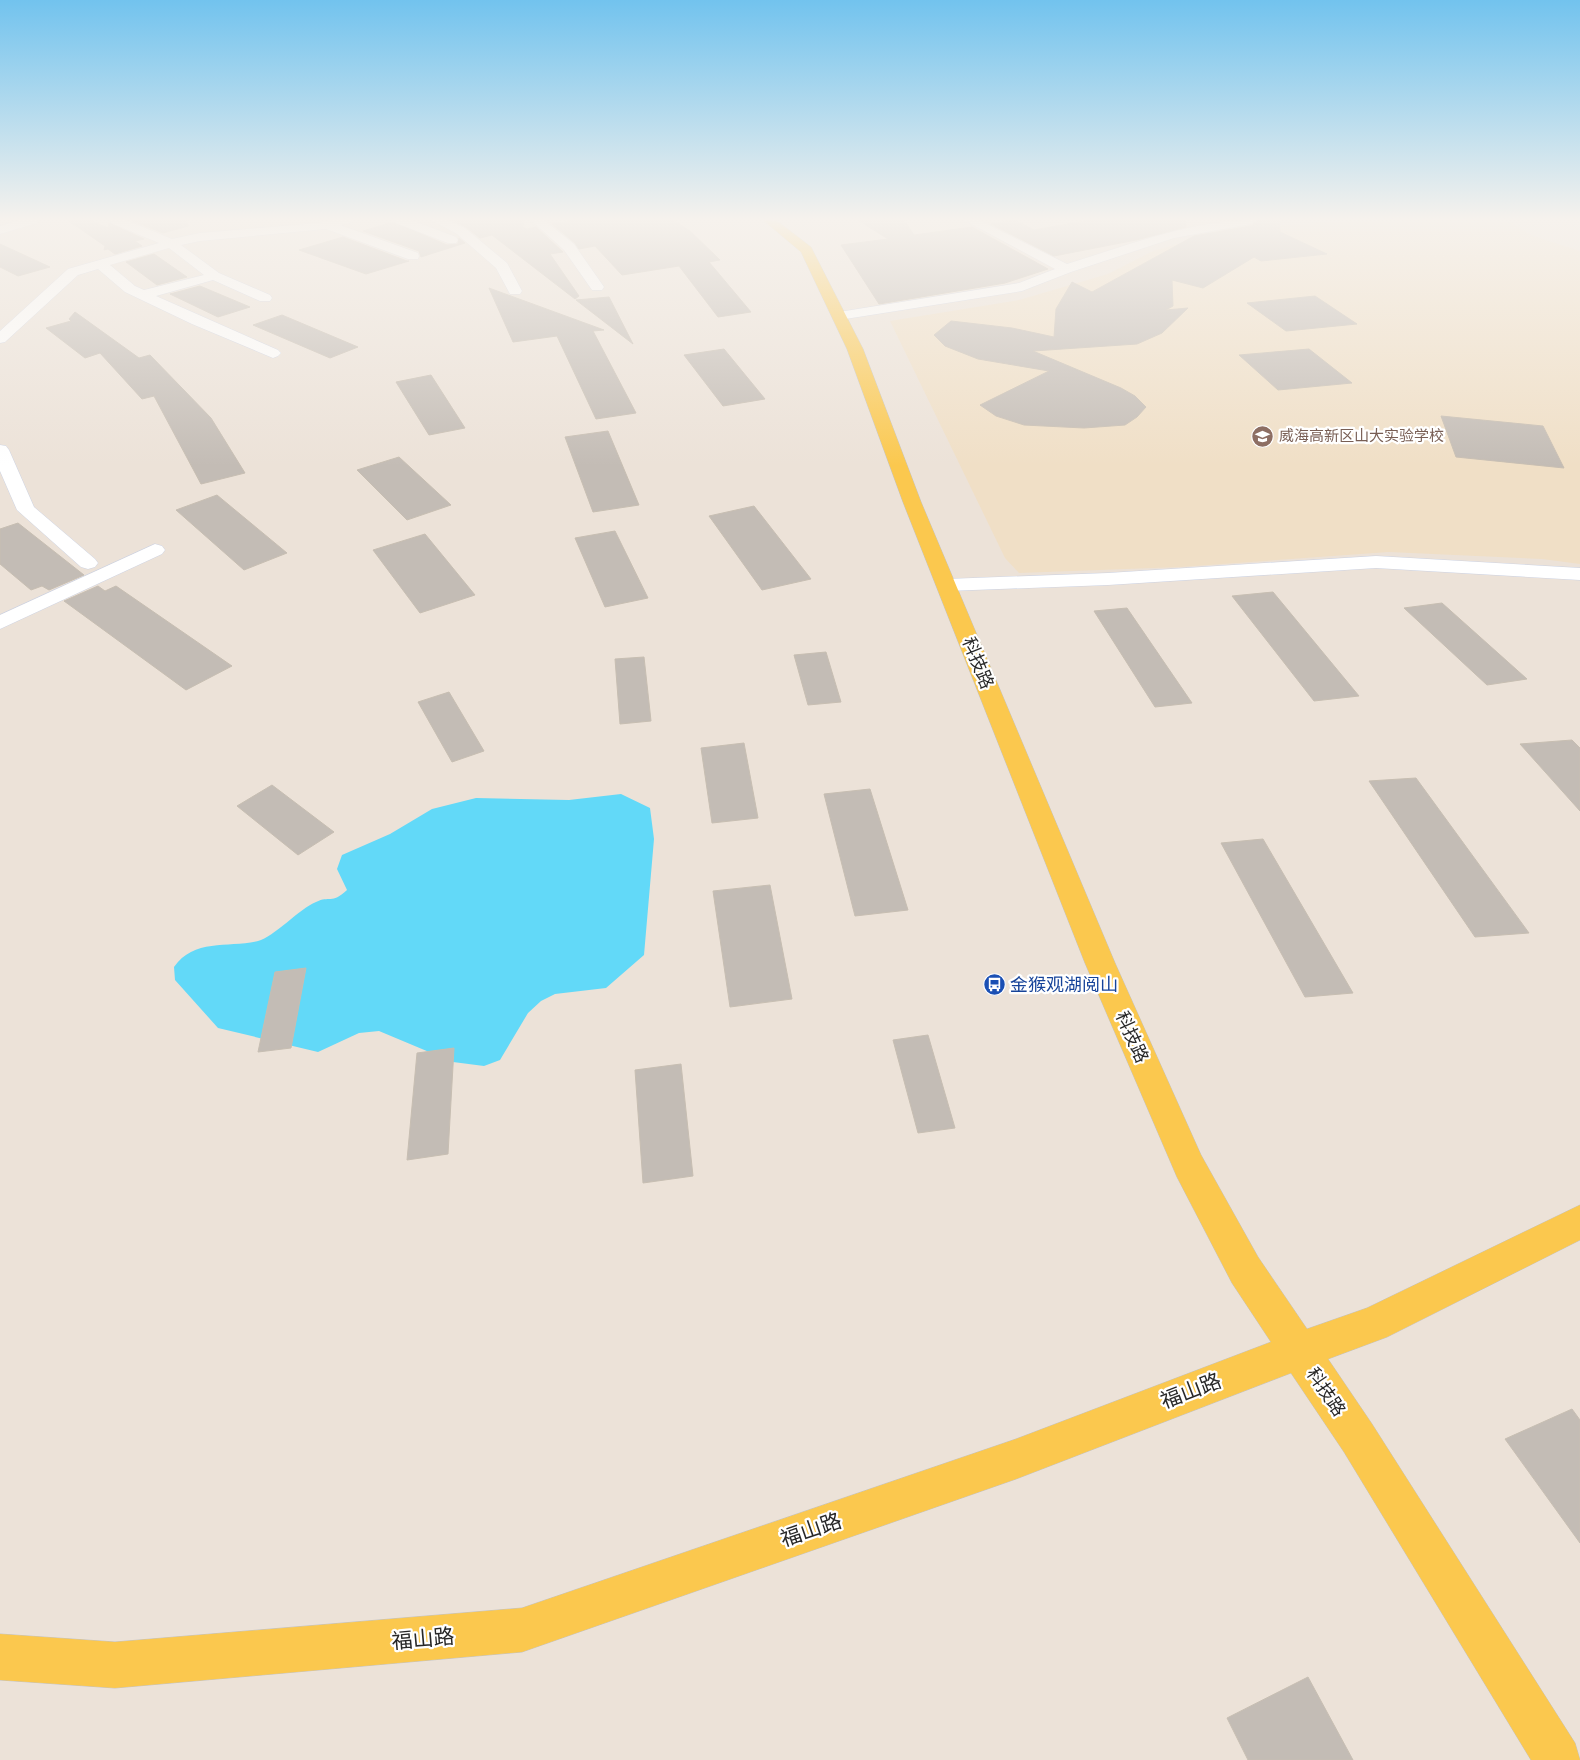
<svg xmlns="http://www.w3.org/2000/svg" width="1580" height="1760" viewBox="0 0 1580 1760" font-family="Arial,'Noto Sans SC',sans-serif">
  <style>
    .education { fill: #f0dfc6 }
    .water { fill: #62d9f8 }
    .building { fill: #c3bcb5; stroke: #c7beb2 }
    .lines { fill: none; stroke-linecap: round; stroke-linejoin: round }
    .minor-casing { stroke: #cdd3e3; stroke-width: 1 }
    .major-casing { stroke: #c3c3c3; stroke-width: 1 }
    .minor { fill: #fff; fill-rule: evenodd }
    .major { fill: #fbc84e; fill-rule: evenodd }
    .labels { text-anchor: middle; stroke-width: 4.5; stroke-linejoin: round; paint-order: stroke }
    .far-education-label { font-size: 15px; fill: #785e54; stroke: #fff; text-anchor: start }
    .street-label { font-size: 18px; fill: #282828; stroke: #fff }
    .transit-label { font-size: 18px; fill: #164399; stroke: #fff; text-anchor: start }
    .near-street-label { font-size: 21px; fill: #282828; stroke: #fff }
  </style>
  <rect width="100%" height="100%" fill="#ece2d8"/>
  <path class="education" d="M1404,220h90l18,3 21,13 47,15v313l-38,-5 -153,-7 -209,15 -161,6 -14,-15 -115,-237 129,-21 89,-26 45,-23 75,-21 101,-8z"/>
  <path class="water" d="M621,794l29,14 4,31 -10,116 -38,33 -51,6 -14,7 -13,12 -28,47 -16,6 -31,-4 -74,-31 -20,2 -41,19 -100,-24 -43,-48 -1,-13c20,-29 55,-19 84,-26 16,-4 41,-32 58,-39 14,-7 15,3 31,-12l-10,-21 5,-14 48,-21 42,-25 44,-11 93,2z"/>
  <g class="building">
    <path d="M89,220l19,8 1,-5 35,16 -9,2 7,5 -27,8 -7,-5 -4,1 1,-4 -36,-25z"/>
    <path d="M131,220h56l1,6 -25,7z"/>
    <path d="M452,220h71l1,5 -3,1 6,3 9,-2 27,25 -13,2 29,42 -4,3 -83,-64 -12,3 -14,-11z"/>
    <path d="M575,220h98l17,11 30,29 -11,2 42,50 -33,5 -39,-51 -57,9 -27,-29 -16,3 -4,-6 -23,-19z"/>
    <path d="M858,220h46l10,15 58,-8 76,42 -43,14 -126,21 -38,-59 47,-6z"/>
    <path d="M1015,220l19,10 56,-10h95l1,7 -50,13 -82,16 -63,-32z"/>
    <path d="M1259,220h20l1,12 47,22 -66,7 -7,-4 -51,31 -31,-8 1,26 -7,4 22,-2 -26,25 -25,11 -104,7 88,37 14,8 11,11 -9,10 -12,8 -41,3 -60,-3 -28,-9 -16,-11 69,-34 -71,-12 -33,-13 -11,-11 17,-14 61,7 42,9 2,-28 16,-27 20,10 102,-56 57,-10z"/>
    <path d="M393,222l54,23 11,-1 1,-6 6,5 -44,14 -2,-6 -56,-20z"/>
    <path d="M343,237l64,24h2l-43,13 -67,-24z"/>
    <path d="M0,244l50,23 -32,9 -18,-9z"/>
    <path d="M154,254l33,23 -30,8 -31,-23z"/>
    <path d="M200,286l50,21 -32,10 -48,-23z"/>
    <path d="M489,288l115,42 -11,1 43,82 -40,6 -39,-83 -44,6z"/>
    <path d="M1315,296l42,28 -71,7 -39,-28z"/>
    <path d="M609,297l24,47 -57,-44z"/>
    <path d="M75,312l64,46 11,-3 61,63 34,55 -44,11 -47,-88 -12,3 -42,-46 -15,5 -39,-30 25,-7 -2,-2z"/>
    <path d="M282,315l76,32 -28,11 -77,-33z"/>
    <path d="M724,349l41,50 -42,7 -39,-51z"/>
    <path d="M1309,349l43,34 -74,7 -39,-35z"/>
    <path d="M431,375l34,53 -36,7 -33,-53z"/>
    <path d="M1441,416l102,10 21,42 -108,-11z"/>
    <path d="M608,431l31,74 -46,7 -28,-75z"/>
    <path d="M399,457l52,48 -44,15 -50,-50z"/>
    <path d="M217,495l70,58 -43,17 -68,-60z"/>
    <path d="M754,506l57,73 -49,11 -53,-74z"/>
    <path d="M18,523l66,52 -35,15 -7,-4 -11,4 -31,-26v-35z"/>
    <path d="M615,531l33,67 -43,9 -30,-69z"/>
    <path d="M425,534l50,61 -55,18 -47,-63z"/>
    <path d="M98,586l7,5 11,-5 116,80 -46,24 -122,-89z"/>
    <path d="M1273,592l86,104 -45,5 -82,-105z"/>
    <path d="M1442,603l85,76 -40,6 -83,-77z"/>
    <path d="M1127,608l65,95 -37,4 -61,-96z"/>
    <path d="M826,652l15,50 -33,3 -14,-50z"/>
    <path d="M644,657l7,64 -31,3 -5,-65z"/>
    <path d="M449,692l35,59 -32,11 -34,-60z"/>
    <path d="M1572,740l8,8v63l-60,-67z"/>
    <path d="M744,743l14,75 -46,5 -11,-75z"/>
    <path d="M1416,778l113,155 -54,4 -106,-156z"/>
    <path d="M272,785l62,47 -36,23 -61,-49z"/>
    <path d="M870,789l38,121 -53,6 -31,-122z"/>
    <path d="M1263,839l90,154 -48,4 -84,-154z"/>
    <path d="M770,885l22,114 -62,8 -17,-116z"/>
    <path d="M306,968l-15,80 -33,4 17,-80z"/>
    <path d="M928,1035l27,93 -37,5 -25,-93z"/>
    <path d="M454,1048l-6,106 -41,6 10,-107z"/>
    <path d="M681,1064l12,112 -50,7 -8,-113z"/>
    <path d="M1572,1409l8,11v123l-75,-104z"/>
    <path d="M1308,1677l45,83h-105l-21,-42z"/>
  </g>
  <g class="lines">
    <defs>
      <g id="minor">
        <path d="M20,220h19l-2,3 -37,11v-8z"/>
        <path d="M109,220h17l46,19 28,-6 118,-10 13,-3h21l-2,3 -10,2 78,28 1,3 -1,3h-10l-82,-30 -126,12 -19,4 38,28 51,22 2,3 -2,3h-10l-47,-21 -57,16 122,54 3,3 -3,3 -5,2 -81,-34 -67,-32 -27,-23 -20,6 -73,67 -5,1v-12l68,-62 91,-26 -48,-20zM169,248l35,27 -60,15 -9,-4 -25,-21z"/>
        <path d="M394,220h17l45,17 2,3 -2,3h-8l-52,-20z"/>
        <path d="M431,220h16l18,8 42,35 15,28 -2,3h-10l-14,-26 -39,-34z"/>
        <path d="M531,220h13l30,24 30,43 -2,3h-10l-28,-40z"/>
        <path d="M964,220h15l88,44c62,-19 124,-44 190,-44l-6,4 -77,14 -103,34 -49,19 -183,29 -5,-1 -2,-3 2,-3 5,-1 180,-29 36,-14z"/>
        <path d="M0,445l6,1 3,4 25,57 61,52 3,4 -3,4 -7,2 -7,-2 -64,-57 -17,-39z"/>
        <path d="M155,544l7,2 3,4 -3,4 -162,75v-14z"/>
        <path d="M1376,556l204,12v12l-204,-12 -268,17 -161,6 -7,-2 -3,-4 3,-4 7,-2 161,-6z"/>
      </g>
      <path id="major" d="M763,220h13l35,27 52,102 58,153 194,461 86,192 57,102 49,72 60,-21 213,-103v35l-193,97 -59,22 44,65 203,319 5,17h-49l-187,-308 -53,-79 -275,106 -494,173 -407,36 -115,-8v-46l115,8 407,-34 494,-169 255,-97 -39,-59 -55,-106 -92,-214 -182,-461 -56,-153 -46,-97z"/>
    </defs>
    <use href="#minor" class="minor-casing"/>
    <use href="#major" class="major-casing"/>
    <use href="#minor" class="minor"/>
    <use href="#major" class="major"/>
  </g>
  <linearGradient id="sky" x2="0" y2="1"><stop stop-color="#72c3ee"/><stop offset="0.47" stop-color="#f6f2ed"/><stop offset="1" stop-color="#f6f2ed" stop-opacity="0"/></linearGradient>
  <rect width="1580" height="466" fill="url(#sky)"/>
  <defs>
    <symbol id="school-disc" viewBox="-11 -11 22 22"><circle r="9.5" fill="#8d6e63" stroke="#fff"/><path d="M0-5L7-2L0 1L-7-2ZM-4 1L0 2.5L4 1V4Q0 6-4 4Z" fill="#fff"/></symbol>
    <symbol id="bus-disc" viewBox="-11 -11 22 22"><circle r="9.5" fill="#1a4fb4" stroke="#fff"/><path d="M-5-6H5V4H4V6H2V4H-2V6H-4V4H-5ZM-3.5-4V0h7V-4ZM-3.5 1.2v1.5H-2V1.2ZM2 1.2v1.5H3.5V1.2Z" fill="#fff"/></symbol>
  </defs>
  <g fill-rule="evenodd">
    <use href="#school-disc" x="1250" y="424" width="25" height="25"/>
    <use href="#bus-disc" x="982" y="972" width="25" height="25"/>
  </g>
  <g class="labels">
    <g class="far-education-label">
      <text x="1279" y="441">威海高新区山大实验学校</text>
    </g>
    <g class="street-label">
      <text transform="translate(978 663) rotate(68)" y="6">科技路</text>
      <text transform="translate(1132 1037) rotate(66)" y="6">科技路</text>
      <text transform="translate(1326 1392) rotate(56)" y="6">科技路</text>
    </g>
    <g class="transit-label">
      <text x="1010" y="991">金猴观湖阅山</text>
    </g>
    <g class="near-street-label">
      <text transform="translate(1191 1391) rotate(-21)" y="7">福山路</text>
      <text transform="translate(811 1530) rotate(-19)" y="7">福山路</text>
      <text transform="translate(423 1639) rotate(-5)" y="7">福山路</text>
    </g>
  </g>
</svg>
